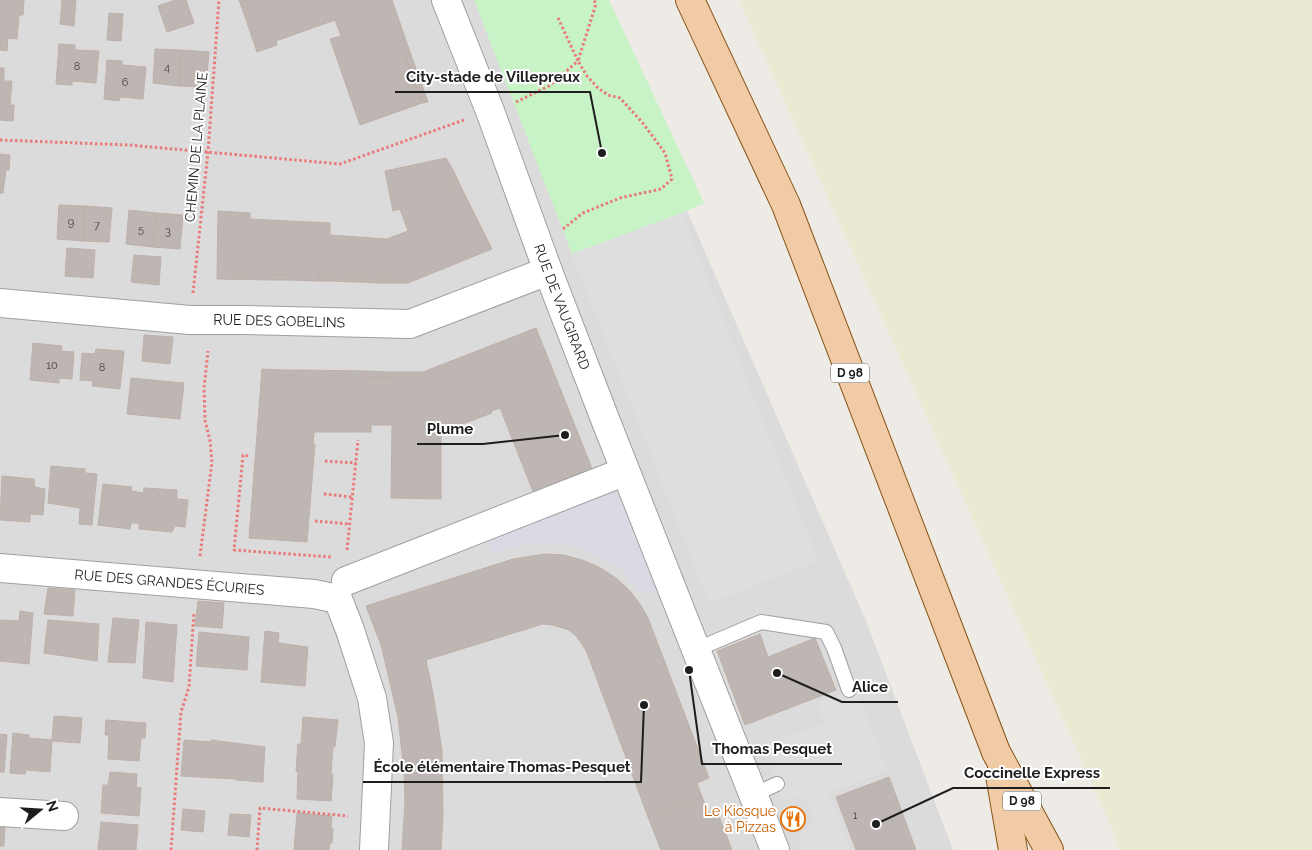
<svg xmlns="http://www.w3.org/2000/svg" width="1312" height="850" viewBox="0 0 1312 850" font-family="Raleway,sans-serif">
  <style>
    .residential { fill: #dcdbdb }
    .farmland { fill: #eaead2 }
    .park { fill: #c7f3c6 }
    .parking { fill: #dedede }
    .plaza { fill: #d9dae3 }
    .building { fill: #beb6b2; stroke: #beb0a9 }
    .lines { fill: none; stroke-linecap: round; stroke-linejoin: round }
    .lane-casing { stroke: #9f9f9f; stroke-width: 16 }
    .street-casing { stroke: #9f9f9f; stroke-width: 30 }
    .primary-casing { stroke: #875411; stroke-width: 30 }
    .path { stroke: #ea7a7a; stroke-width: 3; stroke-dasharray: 2.5 2.5; stroke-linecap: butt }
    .lane { stroke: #fff; stroke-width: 14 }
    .street { stroke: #fff; stroke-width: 28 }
    .primary { stroke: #f1caa6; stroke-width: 28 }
    .labels { text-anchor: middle; stroke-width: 4; stroke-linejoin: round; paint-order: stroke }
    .number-label { font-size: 11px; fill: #464443 }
    .shield { fill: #fff; stroke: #626262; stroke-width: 1 }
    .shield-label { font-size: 12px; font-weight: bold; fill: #1e1e1e }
    .street-label { font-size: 14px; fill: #1e1e1e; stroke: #fff }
    .food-label { font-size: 14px; fill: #c56008; stroke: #fff; text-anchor: end }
    .leader { fill: none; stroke: #1e1e1e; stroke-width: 2 }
    .callout-dot { fill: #1e1e1e; stroke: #fff; stroke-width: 2 }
    .callout-label { font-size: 15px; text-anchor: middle; font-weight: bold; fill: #1e1e1e; stroke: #fff; stroke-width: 4; stroke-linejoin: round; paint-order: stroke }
  </style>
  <rect width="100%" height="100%" fill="#eeeae5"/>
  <path class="residential" d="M0,0h595l271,621 87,229h-953z"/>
  <path class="farmland" d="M739,0h573v850h-192l-12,-31z"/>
  <path class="park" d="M474,0h135l95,203 -22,10 -110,41z"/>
  <g class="parking">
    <path d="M682,213l136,348 -109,42 -137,-349z"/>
    <path d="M857,687l30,84 -58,22 22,57h-48l-6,-16 18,-10 -8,-22 -12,-5 -12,5 -20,-55 61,-24 -7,-20z"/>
  </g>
  <path class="plaza" d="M617,490l40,99 -15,5 -23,-27 -43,-21 -47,-3 -38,10 -3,-13z"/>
  <g class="building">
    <path d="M0,0h24l-1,15h-4l-2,24 -9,-1 -1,13 -7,-1z"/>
    <path d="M62,0h14l-2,26 -14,-2z"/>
    <path d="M175,0h11l8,23 -27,9 -9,-26z"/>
    <path d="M239,0h6l3,9 -5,2z"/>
    <path d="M245,0h147l18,52 -5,2 5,16 6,-1 5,13 -6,2 7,19 -62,22 -30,-86 11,-3 -6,-16 -59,21 1,4 -20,7 -14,-41 5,-2z"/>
    <path d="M109,13l14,1 -2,27 -14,-1z"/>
    <path d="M59,44l16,1v5l24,1 -3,32 -24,-2v4l-16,-1z"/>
    <path d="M155,49l27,1 -3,36 -26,-3z"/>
    <path d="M182,50l27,2 -3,35 -27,-1z"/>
    <path d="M410,52l6,17 -6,1 -5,-16z"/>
    <path d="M107,60l15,1v4l24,2 -3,32 -23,-2 -1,4 -15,-2z"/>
    <path d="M0,68h4v13h8l-2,24h4l-1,16 -13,-1z"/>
    <path d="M421,82l7,20 -6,1 -7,-19z"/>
    <path d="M0,154l10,1 -1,15h-3l-3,23h-3z"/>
    <path d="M446,158l7,12 -6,3 9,17 5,-3 31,62 -84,34h-16v-6h-14v6l-16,-1 1,-6h-14v6l-15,-1v-6h-15v6l-32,-1v-5l-14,-1v6l-56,-1 1,-68 32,2v6l80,4v12l57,4 21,-8 -8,-22 -7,2 -8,-40z"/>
    <path d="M453,170l8,17 -5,3 -9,-17z"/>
    <path d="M59,205l26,1 -2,35 -26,-2z"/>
    <path d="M85,206l27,2 -3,34 -26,-1z"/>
    <path d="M129,210l27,3 -3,34 -27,-3z"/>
    <path d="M156,213l27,2 -3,34 -27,-2z"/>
    <path d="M67,248l28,2 -2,28 -28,-2z"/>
    <path d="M134,255l27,2 -2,28 -28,-3z"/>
    <path d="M273,274l14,1v5h-14z"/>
    <rect x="319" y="275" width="15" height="6"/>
    <path d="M349,276h14l-1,6h-13z"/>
    <rect x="378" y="277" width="14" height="6"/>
    <path d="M536,328l57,143 -59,23 -34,-86 -9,3 1,2 -51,19v67l-50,-1 1,-73h-21v7h-57l-1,13 2,-1 -8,98 -58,-4 13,-169 21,1v5l15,1v-6l70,1v6l22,1v-6h33z"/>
    <path d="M144,335l29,2 -3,27 -28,-3z"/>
    <path d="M33,343l29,3 -1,5 13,1 -2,27 -13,-1v5l-29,-3z"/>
    <path d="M96,349l28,2 -4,38 -28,-3 1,-5 -13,-1 2,-27 13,1z"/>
    <path d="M283,370h15v6l-15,-1z"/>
    <path d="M368,371l22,1v6l-22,-1z"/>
    <path d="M131,378l53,5 -4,36 -53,-5z"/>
    <path d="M51,466l34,3v4l12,1 -5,51 -13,-1 1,-16 -32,-5z"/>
    <path d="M2,476l32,3 1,8 10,2 -2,26 -13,-1v8l-30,-2z"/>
    <path d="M103,484l29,3 -1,4 12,2 1,-5 33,2v9l11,1 -3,27 -10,-1 -3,6 -33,-3v-6h-8l-1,6 -32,-4z"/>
    <path d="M545,554l19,1 18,5 17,7 17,11 13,12 11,14 8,14 61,160 -12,5 5,14 -54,20 -62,-167 -10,-14 -7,-6 -16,-5 -10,-1 -117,36 7,33 9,58 1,64 -2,35h-39l3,-49 -1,-29 -6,-55 -17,-72 -15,-39 147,-47z"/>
    <path d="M48,588l27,2 -2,26 -29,-2z"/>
    <path d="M198,601l26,2 -2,25 -27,-2z"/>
    <path d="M20,611l13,2 -4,51 -29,-3v-41l19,1z"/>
    <path d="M113,618l26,2 -4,43 -27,-1z"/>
    <path d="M48,620l51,4 -2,37 -53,-8z"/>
    <path d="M146,622l31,3 -4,57 -30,-4z"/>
    <path d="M265,631l14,2 -1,10 30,4 -3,39 -44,-4z"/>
    <path d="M199,632l50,5 -2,33 -51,-4z"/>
    <path d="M760,634l8,23 47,-19 21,52 -91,35 -28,-74z"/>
    <path d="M54,716l28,2 -2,25 -28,-2 -2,31 -24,-2 -1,4 -15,-1 3,-40 16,2v3l23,2z"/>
    <path d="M303,717l35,3 -3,27h-2l-2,27h2l-2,27 -34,-2 1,-27 -2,-1 2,-27h3z"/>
    <path d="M106,720l40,3 -1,15h-4l-2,23 -31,-2 1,-24h-4z"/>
    <path d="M0,734l7,1 -3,37h-4z"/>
    <path d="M184,740l27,2v-2l54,7 -2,35 -27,-2v-1l-55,-3z"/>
    <path d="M110,772l27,2 -1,13 5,1 -2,28 -38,-3 2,-28h5z"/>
    <path d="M889,777l27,73h-60l-20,-53z"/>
    <path d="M702,797l7,16 8,-2 15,39h-71l-13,-33z"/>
    <path d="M183,809l22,2 -2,21 -22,-2z"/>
    <path d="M801,809l3,8 -1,3 -15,6 -4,-2 -3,-8z"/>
    <path d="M297,813l35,3 -1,13h2l-1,14h-2l-1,7h-35z"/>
    <path d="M230,814l21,1 -2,22 -21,-2z"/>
    <path d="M0,822l5,1 -1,23h-4z"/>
    <path d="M101,822l37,3 -2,25h-38z"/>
  </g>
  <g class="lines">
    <defs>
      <g id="lane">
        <path d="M695,650l66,-28 65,10 8,16 15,42"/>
        <path d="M753,795l24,-11"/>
      </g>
      <g id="street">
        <path id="s1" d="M446,0l44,111 58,160 57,148 170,431"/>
        <path id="s2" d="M0,303l190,17h53l167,4 138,-53"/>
        <path id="s3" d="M0,568l314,26 24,5 12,31 22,68 7,45 -5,107"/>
        <path d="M346,581l270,-106"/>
        <path d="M0,812l64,4"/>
      </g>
      <g id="primary">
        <path d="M690,0l96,205 210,547 53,98"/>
        <path d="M1000,775l13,75"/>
      </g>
    </defs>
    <use href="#lane" class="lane-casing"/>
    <use href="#street" class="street-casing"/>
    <use href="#primary" class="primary-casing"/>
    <g class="path">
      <path d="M516,102l33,-16 29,-25 -20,-43"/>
      <path d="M0,140l129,5 211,19 124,-44"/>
      <path d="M563,229l20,-16 37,-15 41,-9 11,-10 -7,-26 -23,-31 -22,-24 -12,-3 -10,-7 -11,-12 -9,-15 18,-57 -2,-4"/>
      <path d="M193,293l15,-141 11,-152"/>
      <path d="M248,456l-5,-1 -9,95 97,7"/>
      <path d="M325,461l31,2"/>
      <path d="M324,494l28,3"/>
      <path d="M315,521l34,3"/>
      <path d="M347,550l11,-110"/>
      <path d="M200,556l12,-94 -2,-21 -5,-21 -1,-32 4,-37"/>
      <path d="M171,850l10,-138 8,-25 5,-75"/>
      <path d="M257,850l3,-42 88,8"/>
    </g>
    <use href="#lane" class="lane"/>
    <use href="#street" class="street"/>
    <use href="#primary" class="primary"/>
  </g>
  <defs>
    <symbol id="restaurant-ring" viewBox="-11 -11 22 22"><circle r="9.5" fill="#fff" stroke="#e8710a" stroke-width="1.5"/><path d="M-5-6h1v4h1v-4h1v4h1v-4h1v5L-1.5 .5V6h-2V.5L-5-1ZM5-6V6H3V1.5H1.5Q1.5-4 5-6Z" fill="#e8710a"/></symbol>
  </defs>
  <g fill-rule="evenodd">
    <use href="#restaurant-ring" x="779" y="805" width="28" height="28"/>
  </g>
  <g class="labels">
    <g class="number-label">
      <text x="77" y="70">8</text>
      <text x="167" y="71">4</text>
      <text x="125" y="86">6</text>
      <text x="71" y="226">9</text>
      <text x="97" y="229">7</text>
      <text x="141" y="233">5</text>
      <text x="168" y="235">3</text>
      <text x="52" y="369">10</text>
      <text x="102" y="371">8</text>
      <text x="855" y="819">1</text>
    </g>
    <g class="shield">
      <rect x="831" y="363.5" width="38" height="19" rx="4"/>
      <rect x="1003" y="791.5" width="38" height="19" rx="4"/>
    </g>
    <g class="shield-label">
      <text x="850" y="377">D 98</text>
      <text x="1022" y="805">D 98</text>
    </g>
    <g class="street-label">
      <text transform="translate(196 147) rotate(-85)" y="5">CHEMIN DE LA PLAINE</text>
      <text dy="5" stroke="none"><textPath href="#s1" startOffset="328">RUE DE VAUGIRARD</textPath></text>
      <text dy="5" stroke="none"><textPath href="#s2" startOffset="280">RUE DES GOBELINS</textPath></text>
      <text dy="5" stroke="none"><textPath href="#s3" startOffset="170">RUE DES GRANDES ÉCURIES</textPath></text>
    </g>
    <g class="food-label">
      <text x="776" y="816">Le Kiosque<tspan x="776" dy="16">à Pizzas</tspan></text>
    </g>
  </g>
  <path class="leader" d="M602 153L590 92H395M565 435L483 444H417M777 673L842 702H898M689 670L702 764H842M644 705L641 782H363M876 824L953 788H1110"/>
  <g class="callout-dot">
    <circle cx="602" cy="153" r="5"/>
    <circle cx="565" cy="435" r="5"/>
    <circle cx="777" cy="673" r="5"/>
    <circle cx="689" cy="670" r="5"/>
    <circle cx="644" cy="705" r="5"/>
    <circle cx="876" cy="824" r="5"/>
  </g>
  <g class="callout-label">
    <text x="493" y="82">City-stade de Villepreux</text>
    <text x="450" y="434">Plume</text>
    <text x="870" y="692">Alice</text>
    <text x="772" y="754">Thomas Pesquet</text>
    <text x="502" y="772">École élémentaire Thomas-Pesquet</text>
    <text x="1032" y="778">Coccinelle Express</text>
  </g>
  <g transform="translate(40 810) rotate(72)" stroke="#ffffff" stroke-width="4" paint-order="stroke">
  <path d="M0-4L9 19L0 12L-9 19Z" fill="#1e1e1e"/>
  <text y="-8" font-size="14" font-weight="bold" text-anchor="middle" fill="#1e1e1e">N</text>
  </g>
</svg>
